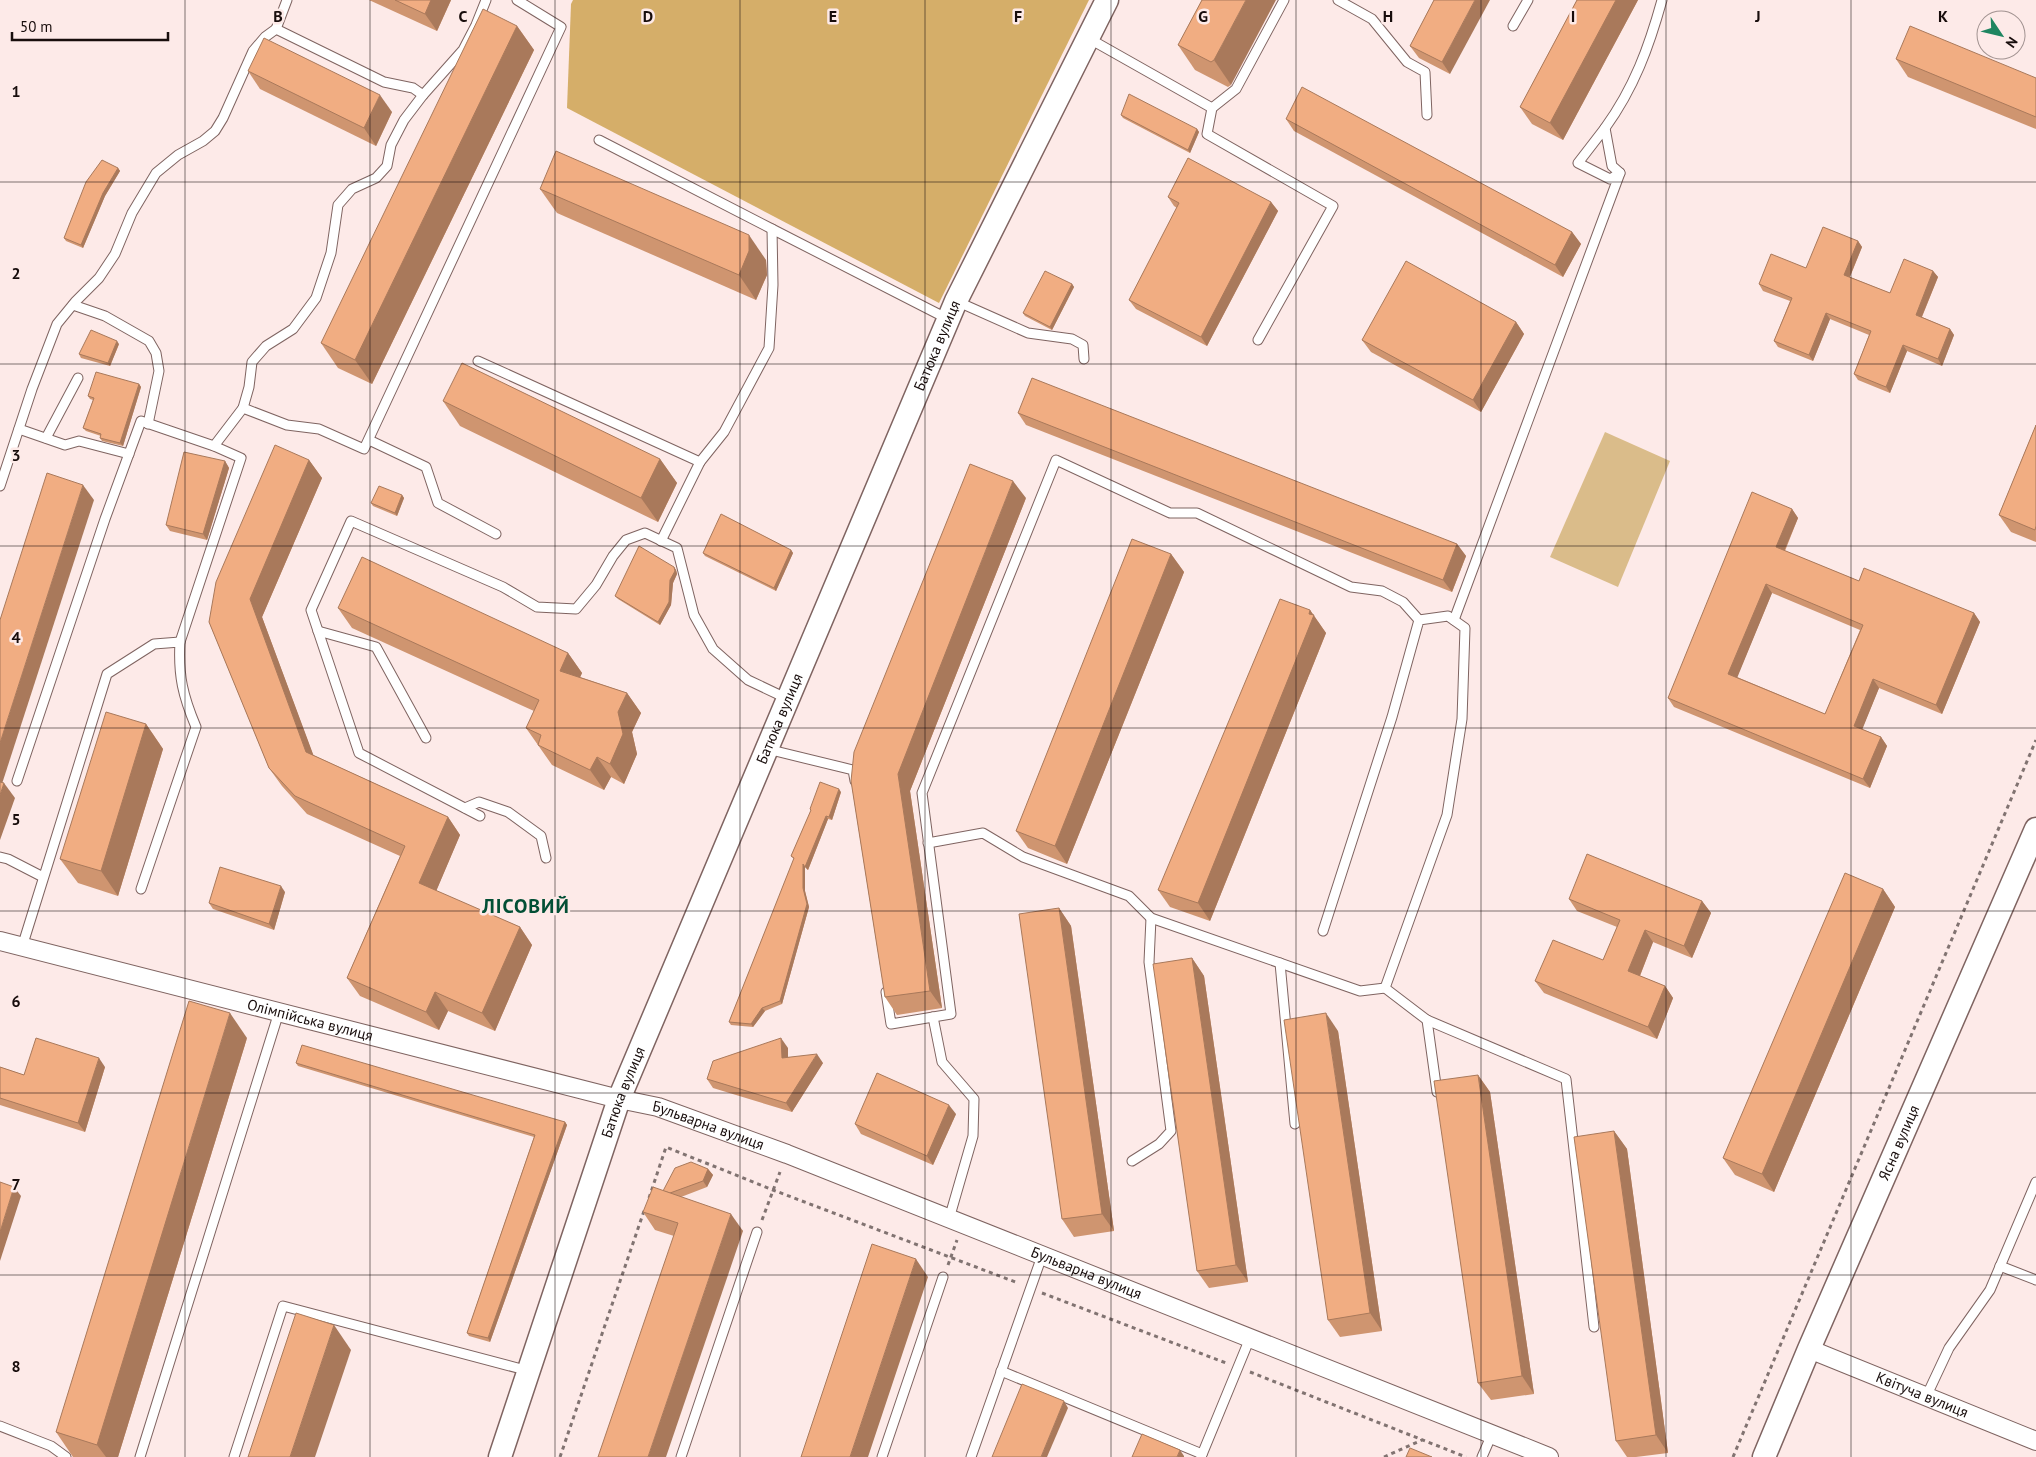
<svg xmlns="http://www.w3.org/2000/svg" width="2036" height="1457" viewBox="0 0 2036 1457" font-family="'PT Sans',sans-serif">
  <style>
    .green { fill: #dabc8a }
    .forest { fill: #d5ae69 }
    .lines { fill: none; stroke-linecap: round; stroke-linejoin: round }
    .service-casing { stroke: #7f6461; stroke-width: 11 }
    .minor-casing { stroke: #7f6461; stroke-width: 20 }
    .tertiary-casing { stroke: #7f6461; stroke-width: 25 }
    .path { stroke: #817371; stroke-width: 3; stroke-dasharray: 4 4; stroke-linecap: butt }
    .service { stroke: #fff; stroke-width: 9 }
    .minor { stroke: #fff; stroke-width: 18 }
    .tertiary { stroke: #fff; stroke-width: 22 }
    .wall { fill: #cf9570; fill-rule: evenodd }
    .shaded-wall { fill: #a9795b }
    .building { fill: #f1ad82; stroke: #a9795b; fill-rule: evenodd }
    .grid { fill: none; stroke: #180d0c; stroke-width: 1; stroke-opacity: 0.55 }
    .labels { text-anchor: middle; stroke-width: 5; stroke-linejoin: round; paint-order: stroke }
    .street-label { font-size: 15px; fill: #180d0c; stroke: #fdeae8 }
    .district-label { font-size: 20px; font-weight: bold; letter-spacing: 1px; fill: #024f35; stroke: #fdeae8 }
    .grid-label { font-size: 16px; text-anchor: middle; font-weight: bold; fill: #180d0c; stroke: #fdeae8; stroke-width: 5; stroke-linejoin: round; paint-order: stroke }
  </style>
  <rect width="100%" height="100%" fill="#fdeae8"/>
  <path class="green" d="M1605,432l65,29 -52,126 -68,-30z"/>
  <path class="forest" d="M573,0h516l-150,303 -372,-195 4,-104z"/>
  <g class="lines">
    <defs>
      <g id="service">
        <path d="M1338,0l34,19 35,43 18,10 2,43"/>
        <path d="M1513,26l15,-26"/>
        <path d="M276,29l108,53 29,6 10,7"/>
        <path d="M1088,38l124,70 -5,26 126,72 -75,134"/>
        <path d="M1212,108l24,-19 48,-89"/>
        <path d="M1605,128c29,-40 44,-81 57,-128"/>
        <path d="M1605,128l7,38 8,7 -10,6 -32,-16z"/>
        <path d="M599,140l173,89"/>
        <path d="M956,301l72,32 44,6 11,6 1,14"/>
        <path d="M73,305l32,11 44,25 7,12 3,18 -11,53"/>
        <path d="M478,361l222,101 -39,79"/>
        <path d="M243,408l6,-21 3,-25 14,-16 27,-17 23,-31 15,-45 7,-48 14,-16 24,-11 11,-12 4,-21 13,-25 19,-25 40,-45 13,-25 10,-25"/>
        <path d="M19,429l46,16 14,-4 50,13"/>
        <path d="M46,438l32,-60"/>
        <path d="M369,440l57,27 12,36 58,31"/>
        <path d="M214,446l29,-38 44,17 32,4 45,20 197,-422 -44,-27"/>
        <path d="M700,462l24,-30 45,-84 4,-63 -1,-56 176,90"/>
        <path d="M0,486l32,-97 25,-65 18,-22 24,-24 16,-24 17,-41 24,-40 22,-18 25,-14 12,-10 8,-13 30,-67 12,-14 11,-8 11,-29"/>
        <path d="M1454,620l166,-447"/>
        <path d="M318,631l58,16 50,91"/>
        <path d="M767,749l86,21 2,11"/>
        <path d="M17,781l88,-262 36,-98 73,25 27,12 -61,184"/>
        <path d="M465,808l14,-6 29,10 33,24 5,22"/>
        <path d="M480,816l-121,-63 -48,-143 40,-89 152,66 34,20 39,2 20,-24 17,-29 13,-16 19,-7 32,15 17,67 19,34 35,31 40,19"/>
        <path d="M928,843l55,-10 40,24 106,39 22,22 209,73 25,-3"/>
        <path d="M0,857l8,2 35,18"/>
        <path d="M1323,931l69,-214 27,-97 29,-4 17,12 -3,91 -15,96 -62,173 42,32 139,59 28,248"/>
        <path d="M22,947l85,-273 47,-30 26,-2c-2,34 3,54 16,85l-55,162"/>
        <path d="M1280,963l15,161"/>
        <path d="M886,992l5,32 60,-10 -29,-221 134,-333 114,53h27l154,74 31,4 21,11 16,18"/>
        <path d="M933,1017l9,45 32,37 -1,37 -24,83"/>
        <path d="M1427,1020l10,72"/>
        <path d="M1132,1161l27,-17 12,-13 -22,-169 2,-44"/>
        <path d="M2000,1266l36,14"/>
        <path d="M1001,1371l201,83"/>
        <path d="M1926,1397l23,-49 41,-58 46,-108"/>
        <path d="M0,1426l51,20 15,11"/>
        <path d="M140,1457l139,-445"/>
        <path d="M234,1457l49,-151 246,65"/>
        <path d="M681,1457l76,-225"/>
        <path d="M882,1457l61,-180"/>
        <path d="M971,1457l71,-201"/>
        <path d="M1201,1457l49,-119"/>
        <path d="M1482,1457l10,-23"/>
      </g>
      <g id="minor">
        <path id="s1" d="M0,941l619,158 39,8 129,47 762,303"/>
        <path id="s2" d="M1809,1349l227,92"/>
      </g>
      <g id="tertiary">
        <path id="s3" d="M500,1457l119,-358 337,-798 151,-301"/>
        <path id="s4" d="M1764,1457l45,-108 227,-520"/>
      </g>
    </defs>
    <use href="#service" class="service-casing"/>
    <use href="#minor" class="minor-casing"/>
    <use href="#tertiary" class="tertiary-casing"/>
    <g class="path">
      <path d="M649,1198l17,-51 107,43 245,93"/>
      <path d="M762,1220l18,-48"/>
      <path d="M948,1265l9,-25"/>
      <path d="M1042,1293l184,70"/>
      <path d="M1250,1372l216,85"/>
      <path d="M560,1457l84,-246"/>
      <path d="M1384,1457l38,-17"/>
      <path d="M1733,1457l303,-717"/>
    </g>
    <use href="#service" class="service"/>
    <use href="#minor" class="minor"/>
    <use href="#tertiary" class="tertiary"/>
  </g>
  <g class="wall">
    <path d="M369,0h82l-14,31z"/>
    <path d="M1202,0l29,85 -3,2 -33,-17 -17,-25z"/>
    <path d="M1434,0l16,74 -31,-16 -9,-12z"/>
    <path d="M1577,0h61l-75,140 -31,-16 -12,-17z"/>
    <path d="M517,26l17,24 -162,334 -34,-16 -17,-25z"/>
    <path d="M1896,59l140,19v51l-128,-52z"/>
    <path d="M248,71l144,41 -16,34 -116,-57z"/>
    <path d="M1121,115l76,14 2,3 -9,21 -67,-35z"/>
    <path d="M1286,119l286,113 9,12 -18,33 -269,-146z"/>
    <path d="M118,168l2,3 -15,25 -22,52 -17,-7 -2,-3z"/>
    <path d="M540,189l226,71 1,15 -11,25 -199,-87z"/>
    <path d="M1168,197l103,5 7,9 -71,135 -71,-37 -7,-9 48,-92 -3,-2z"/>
    <path d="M1858,241l4,6 -12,30 40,16 43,-22 5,6 -16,40 28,12 4,6 -12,31 -35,-15 -17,42 -32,-13 -4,-6 15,-39 -39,-16 -17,42 -35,-14 -4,-6 16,-40 -27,-10 -4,-7 47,-16z"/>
    <path d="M1072,284l2,3 -22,43 -27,-14 -2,-3z"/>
    <path d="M1516,322l8,12 -43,78 -110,-60 -9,-12z"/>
    <path d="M119,344l-9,22 -29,-8 -2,-4z"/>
    <path d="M139,384l2,3 -18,59 -21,-5 -2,-3 1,-2 -15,-5 -3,-3 10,-28 -3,-1 -2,-3z"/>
    <path d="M443,401l217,58 17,24 -19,39 -198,-96z"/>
    <path d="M1018,413l439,131 9,12 -14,36 -426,-167z"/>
    <path d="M2036,425v117l-25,-10 -12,-17z"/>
    <path d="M309,460l13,18 -60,139 51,138 135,62 12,18 -24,56 84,36 12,18 -37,86 -47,-20 -9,19 -79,-34 -13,-18 53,-122 -93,-42 -25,-28 -13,-18 -60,-146z"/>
    <path d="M225,461l4,7 -22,72 -37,-9 -4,-6z"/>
    <path d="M402,495l2,3 -7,18 -24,-10 -2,-3z"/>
    <path d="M1026,498l-116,293 32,217 -45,7 -12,-18 -34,-216z"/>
    <path d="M1792,509l6,9 -13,33 74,30 115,32 6,9 -38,92 -63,-26 -17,41 19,8 6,9 -17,42 -196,-81 -6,-9zM1772,593l88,37 -35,84 -88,-37z"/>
    <path d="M791,550l2,3 -17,38 -71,-35 -2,-3z"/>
    <path d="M1171,554l13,18 -117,292 -39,-16 -12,-17z"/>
    <path d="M674,567l2,3 1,4 -4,9 -2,22 -11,20 -42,-26 -3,-3z"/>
    <path d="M338,608l230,45 14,20 -2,4 47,16 14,20 -9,19 5,22 -13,30 -13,-7 -7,13 -52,-25 -26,-37 8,-17 -182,-83z"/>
    <path d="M1310,610l16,23 -116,288 -40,-14 -12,-17z"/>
    <path d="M146,724l17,25 -45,147 -40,-13 -18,-24z"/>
    <path d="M841,792l-9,28 -4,-1 -20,51 -3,-3v24l4,16 -27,97 -17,7 -12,16 -22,-2 -2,-3 65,-163 -3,-3 20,-45 -1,-2z"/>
    <path d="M1883,889l12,18 -121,285 -39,-17 -12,-17z"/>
    <path d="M285,892l-11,38 -61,-21 -4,-6z"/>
    <path d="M1569,899l133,2 9,12 -19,45 -39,-16 -13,34 25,10 8,12 -16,41 -113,-46 -9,-12 68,-21 14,-33 -40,-16z"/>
    <path d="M1059,908l12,18 43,305 -40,6 -12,-18z"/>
    <path d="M1192,958l12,18 44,306 -39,6 -12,-17z"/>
    <path d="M1338,1031l44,300 -42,6 -12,-17z"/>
    <path d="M247,1038l-129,419h-45l-17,-25z"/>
    <path d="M788,1048v9l35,6 -31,49 -79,-24 -6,-9z"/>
    <path d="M296,1063l269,59 2,3 -77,217 -21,-6 -2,-3 67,-196 -236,-71z"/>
    <path d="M0,1067l24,8 81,-8 -20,65 -85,-27z"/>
    <path d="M1478,1075l12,17 44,302 -43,6 -13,-17z"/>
    <path d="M956,1114l-23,51 -72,-31 -6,-10z"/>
    <path d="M1614,1131l13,18 41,304 -32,4h-9l-11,-16z"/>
    <path d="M708,1169l5,6 -6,12 -26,10 62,34 -69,5 -19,-6 -12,-18 20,-21z"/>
  </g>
  <g class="shaded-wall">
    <path d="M431,0h20l-14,31 -12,-17z"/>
    <path d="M1246,0h30l-45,85 -17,-25z"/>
    <path d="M1475,0h15l-40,74 -8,-12z"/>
    <path d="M1616,0h22l-75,140 -13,-17z"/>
    <path d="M517,26l17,24 -162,334 -17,-24z"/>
    <path d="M380,95l12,17 -16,34 -12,-18z"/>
    <path d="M1197,129l2,3 -9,21 -2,-3z"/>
    <path d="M118,168l2,3 -15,25 -22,52 -2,-3 22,-52z"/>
    <path d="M1271,202l7,9 -71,135 -6,-9z"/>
    <path d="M1572,232l9,12 -18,33 -8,-12z"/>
    <path d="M749,235l17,25 1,15 -11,25 -17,-25z"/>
    <path d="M1858,241l4,6 -14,34 -4,-6z"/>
    <path d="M1933,271l5,6 -18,44 -4,-6z"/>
    <path d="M1072,284l2,3 -22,43 -2,-3z"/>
    <path d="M1826,313l4,6 -17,42 -4,-6z"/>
    <path d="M1516,322l8,12 -43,78 -8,-12z"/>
    <path d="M1950,329l4,6 -12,31 -4,-7z"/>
    <path d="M117,341l2,3 -9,22 -2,-3z"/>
    <path d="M1903,345l4,6 -17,42 -4,-6z"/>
    <path d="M139,384l2,3 -18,59 -3,-3z"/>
    <path d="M660,459l17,24 -19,39 -17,-24z"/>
    <path d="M309,460l13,18 -60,139 57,153 -13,-18 -56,-153z"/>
    <path d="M225,461l4,7 -22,72 -4,-6z"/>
    <path d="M1013,481l13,17 -116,293 32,217 -12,-17 -32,-217z"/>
    <path d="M83,485l11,15 -94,290v-47z"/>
    <path d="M402,495l2,3 -7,18 -2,-3z"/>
    <path d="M1792,509l6,9 -16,38 -6,-9z"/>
    <path d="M1457,544l9,12 -14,36 -9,-12z"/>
    <path d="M791,550l2,3 -17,38 -2,-3z"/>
    <path d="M1171,554l13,18 -117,292 -12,-18z"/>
    <path d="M674,567l2,3 1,4 -4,9 -2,22 -11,20 -2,-3z"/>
    <path d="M1766,584l6,9 -37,90 -7,-9z"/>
    <path d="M1310,610l16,23 -116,288 -12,-18z"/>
    <path d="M1974,613l6,9 -38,92 -6,-9z"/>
    <path d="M568,653l14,20 -8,18 -14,-20z"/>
    <path d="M1873,679l6,9 -19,47 -6,-9z"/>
    <path d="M627,693l14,20 -9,19 5,22 -13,30 -14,-20 8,-52z"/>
    <path d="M146,724l17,25 -45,147 -17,-25z"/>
    <path d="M1881,737l6,9 -17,42 -7,-9z"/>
    <path d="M597,757l14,20 -7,13 -14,-20z"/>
    <path d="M4,783l11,15 -15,42v-45z"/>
    <path d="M839,789l2,3 -9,28 -3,-3z"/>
    <path d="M826,816l2,3 -20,51 -3,-3z"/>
    <path d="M448,817l12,18 -28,66 -13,-18z"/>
    <path d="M803,864l2,3v24l4,16 -27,97 -2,-3 23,-113z"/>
    <path d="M281,886l4,6 -11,38 -5,-6z"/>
    <path d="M1883,889l12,18 -121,285 -12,-18z"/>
    <path d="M1702,901l9,12 -19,45 -8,-12z"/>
    <path d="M1059,908l12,18 43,305 -12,-17z"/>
    <path d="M520,927l12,18 -37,86 -13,-18z"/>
    <path d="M1645,930l8,12 -16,41 -9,-12z"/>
    <path d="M1192,958l12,18 44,306 -12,-17z"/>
    <path d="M1665,986l8,12 -16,41 -9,-12z"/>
    <path d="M435,992l13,19 -9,19 -13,-18z"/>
    <path d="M762,1008l3,3 -12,16 -2,-3z"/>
    <path d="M230,1013l17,25 -129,419h-12l-9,-12z"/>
    <path d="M1326,1013l12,18 44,300 -12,-18z"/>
    <path d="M781,1038l7,10v19l-6,-9z"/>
    <path d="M817,1054l6,9 -31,49 -6,-9z"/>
    <path d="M99,1058l6,9 -20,65 -7,-9z"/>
    <path d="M1478,1075l12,17 44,302 -12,-18z"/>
    <path d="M949,1105l7,9 -23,51 -6,-9z"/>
    <path d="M565,1122l2,3 -77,217 -2,-4z"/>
    <path d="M1614,1131l13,18 41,304 -12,-18z"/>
    <path d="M708,1169l5,6 -6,12 -4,-6z"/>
    <path d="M14,1187l7,9 -21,65v-29z"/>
    <path d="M731,1214l12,17 -77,226h-18z"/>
    <path d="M916,1259l12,18 -60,180h-18z"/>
    <path d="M334,1325l17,25 -36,107h-25z"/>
    <path d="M1064,1401l4,7 -21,49h-6z"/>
    <path d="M1180,1450l4,6v1h-7z"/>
  </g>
  <g class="building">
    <path d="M395,0h36l-6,14z"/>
    <path d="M1202,0h44l-32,60 -3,2 -33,-17z"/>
    <path d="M1434,0h41l-33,62 -32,-16z"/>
    <path d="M1577,0h39l-66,123 -30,-16z"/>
    <path d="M483,9l34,17 -162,334 -34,-17z"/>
    <path d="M1910,26l126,52v39l-140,-58z"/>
    <path d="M264,38l116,57 -16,33 -116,-57z"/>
    <path d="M1302,87l270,145 -17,33 -269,-146z"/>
    <path d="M1129,94l68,35 -9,21 -67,-35z"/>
    <path d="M556,151l193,84v16l-10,24 -199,-86z"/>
    <path d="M1188,158l83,44 -70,135 -72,-37 50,-97 -11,-6z"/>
    <path d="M102,160l16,8 -15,25 -22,52 -17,-7 22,-56z"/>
    <path d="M1823,227l35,14 -14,34 46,18 14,-34 29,12 -17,44 34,14 -12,30 -35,-14 -17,42 -32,-13 17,-43 -45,-18 -17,42 -35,-14 18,-43 -33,-14 12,-30 35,14z"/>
    <path d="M1406,261l110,61 -43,78 -111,-60z"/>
    <path d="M1045,271l27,13 -22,43 -27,-14z"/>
    <path d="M91,330l26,11 -9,22 -29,-9z"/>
    <path d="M462,363l198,96 -19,39 -198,-97z"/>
    <path d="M96,372l43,12 -19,59 -20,-5 1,-4 -18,-6 11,-30 -6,-2z"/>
    <path d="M1032,378l425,166 -14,36 -425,-167z"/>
    <path d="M2036,425v101l-1,4 -36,-15z"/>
    <path d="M275,445l34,15 -59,139 56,153 142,65 -29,66 101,44 -38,86 -47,-21 -9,20 -79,-34 58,-132 -110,-50 -26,-28 -60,-146 7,-40z"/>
    <path d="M184,452l41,9 -22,73 -37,-9z"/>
    <path d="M970,464l43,17 -115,293 32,217 -45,6 -34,-216 3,-29z"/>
    <path d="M47,473l36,12 -83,258v-123z"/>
    <path d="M379,486l23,9 -7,18 -24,-10z"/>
    <path d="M1752,492l40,17 -16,38 83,34 5,-13 110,45 -38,92 -63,-26 -19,47 27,11 -18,42 -195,-81zM1766,584l97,41 -38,89 -97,-40z"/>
    <path d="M721,514l70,36 -17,38 -71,-35z"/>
    <path d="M1132,539l39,15 -116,292 -39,-15z"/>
    <path d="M639,546l35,21 1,4 -5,9 -1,22 -11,20 -43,-26z"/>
    <path d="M362,557l206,96 -8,18 67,22 -9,19 5,22 -13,30 -13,-7 -7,13 -52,-25 3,-10 -15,-7 13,-28 -201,-92z"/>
    <path d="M1280,599l30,11 -1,4 5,1 -116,288 -40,-13z"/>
    <path d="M106,712l40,12 -45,147 -41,-12z"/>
    <path d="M0,782l4,1 -4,12z"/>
    <path d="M820,782l19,7 -10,28 -3,-1 -21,51 -2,-3v24l4,16 -27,97 -18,7 -11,16 -22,-2 65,-164 -3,-2 20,-46 -1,-1z"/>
    <path d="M1587,854l115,47 -18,45 -39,-16 -17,41 37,15 -17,41 -113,-46 18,-41 50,20 17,-40 -51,-21z"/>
    <path d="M220,867l61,19 -12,38 -60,-21z"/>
    <path d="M1845,873l38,16 -121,285 -39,-16z"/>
    <path d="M1059,908l43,306 -40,5 -43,-305z"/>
    <path d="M1192,958l44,307 -39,6 -44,-307z"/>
    <path d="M189,1001l41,12 -133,432 -41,-13z"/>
    <path d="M1326,1013l44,300 -42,7 -44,-300z"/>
    <path d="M36,1038l63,20 -21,65 -78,-25v-31l24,8z"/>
    <path d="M781,1038l1,20 35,-4 -31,49 -79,-24 6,-18z"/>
    <path d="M302,1045l263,77 -77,216 -21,-5 68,-198 -239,-72z"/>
    <path d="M877,1073l72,32 -22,51 -72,-32z"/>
    <path d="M1478,1075l44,301 -44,7 -44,-302z"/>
    <path d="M1614,1131l42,304 -40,6 -42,-304z"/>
    <path d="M691,1162l17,7 -5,12 -33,12 -7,-2 12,-23z"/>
    <path d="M0,1182l14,5 -14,45z"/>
    <path d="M653,1187l78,27 -83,243h-50l80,-234 -35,-11z"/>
    <path d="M872,1244l44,15 -66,198h-49z"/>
    <path d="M296,1313l38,12 -44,132h-42z"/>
    <path d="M1022,1384l42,17 -23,56h-49z"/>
    <path d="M1142,1434l38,16 -3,7h-45z"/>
    <path d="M1410,1448l22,9h-26z"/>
  </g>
  <path class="grid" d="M185,0v1457M370,0v1457M555,0v1457M740,0v1457M925,0v1457M1111,0v1457M1296,0v1457M1481,0v1457M1666,0v1457M1851,0v1457M0,182h2036M0,364h2036M0,546h2036M0,728h2036M0,911h2036M0,1093h2036M0,1275h2036"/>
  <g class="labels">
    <g class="street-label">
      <text dy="5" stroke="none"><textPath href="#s3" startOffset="1195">Батюка вулиця</textPath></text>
      <text dy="5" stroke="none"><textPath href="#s3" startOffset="790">Батюка вулиця</textPath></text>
      <text dy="5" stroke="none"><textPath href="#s1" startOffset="320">Олімпійська вулиця</textPath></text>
      <text dy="5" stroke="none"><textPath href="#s3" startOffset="385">Батюка вулиця</textPath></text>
      <text dy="5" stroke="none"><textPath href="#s1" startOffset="732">Бульварна вулиця</textPath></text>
      <text dy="5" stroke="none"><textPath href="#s4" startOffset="342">Ясна вулиця</textPath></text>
      <text dy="5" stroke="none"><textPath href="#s1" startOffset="1138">Бульварна вулиця</textPath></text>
      <text dy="5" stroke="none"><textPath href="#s2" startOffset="122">Квітуча вулиця</textPath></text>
    </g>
    <g class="district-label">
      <text x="526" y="913">ЛІСОВИЙ</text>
    </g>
  </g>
  <g class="grid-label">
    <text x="278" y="22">B</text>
    <text x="463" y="22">C</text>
    <text x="648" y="22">D</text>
    <text x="833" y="22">E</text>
    <text x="1018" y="22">F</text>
    <text x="1203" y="22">G</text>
    <text x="1388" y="22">H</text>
    <text x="1573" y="22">I</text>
    <text x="1758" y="22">J</text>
    <text x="1943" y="22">K</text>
    <text x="16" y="97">1</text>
    <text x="16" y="279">2</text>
    <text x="16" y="461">3</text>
    <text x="16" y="643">4</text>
    <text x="16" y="825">5</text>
    <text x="16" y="1007">6</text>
    <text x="16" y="1190">7</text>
    <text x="16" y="1372">8</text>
  </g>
  <g transform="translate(2001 35) rotate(125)"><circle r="24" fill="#fdeae8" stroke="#a19290"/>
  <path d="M0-4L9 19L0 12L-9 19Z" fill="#1f8560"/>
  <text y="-8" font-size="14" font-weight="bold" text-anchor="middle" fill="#180d0c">N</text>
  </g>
  <path d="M12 32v8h156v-8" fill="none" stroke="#180d0c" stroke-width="2.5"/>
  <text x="20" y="32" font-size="15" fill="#180d0c" stroke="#fdeae8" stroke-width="4" paint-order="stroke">50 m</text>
</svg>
